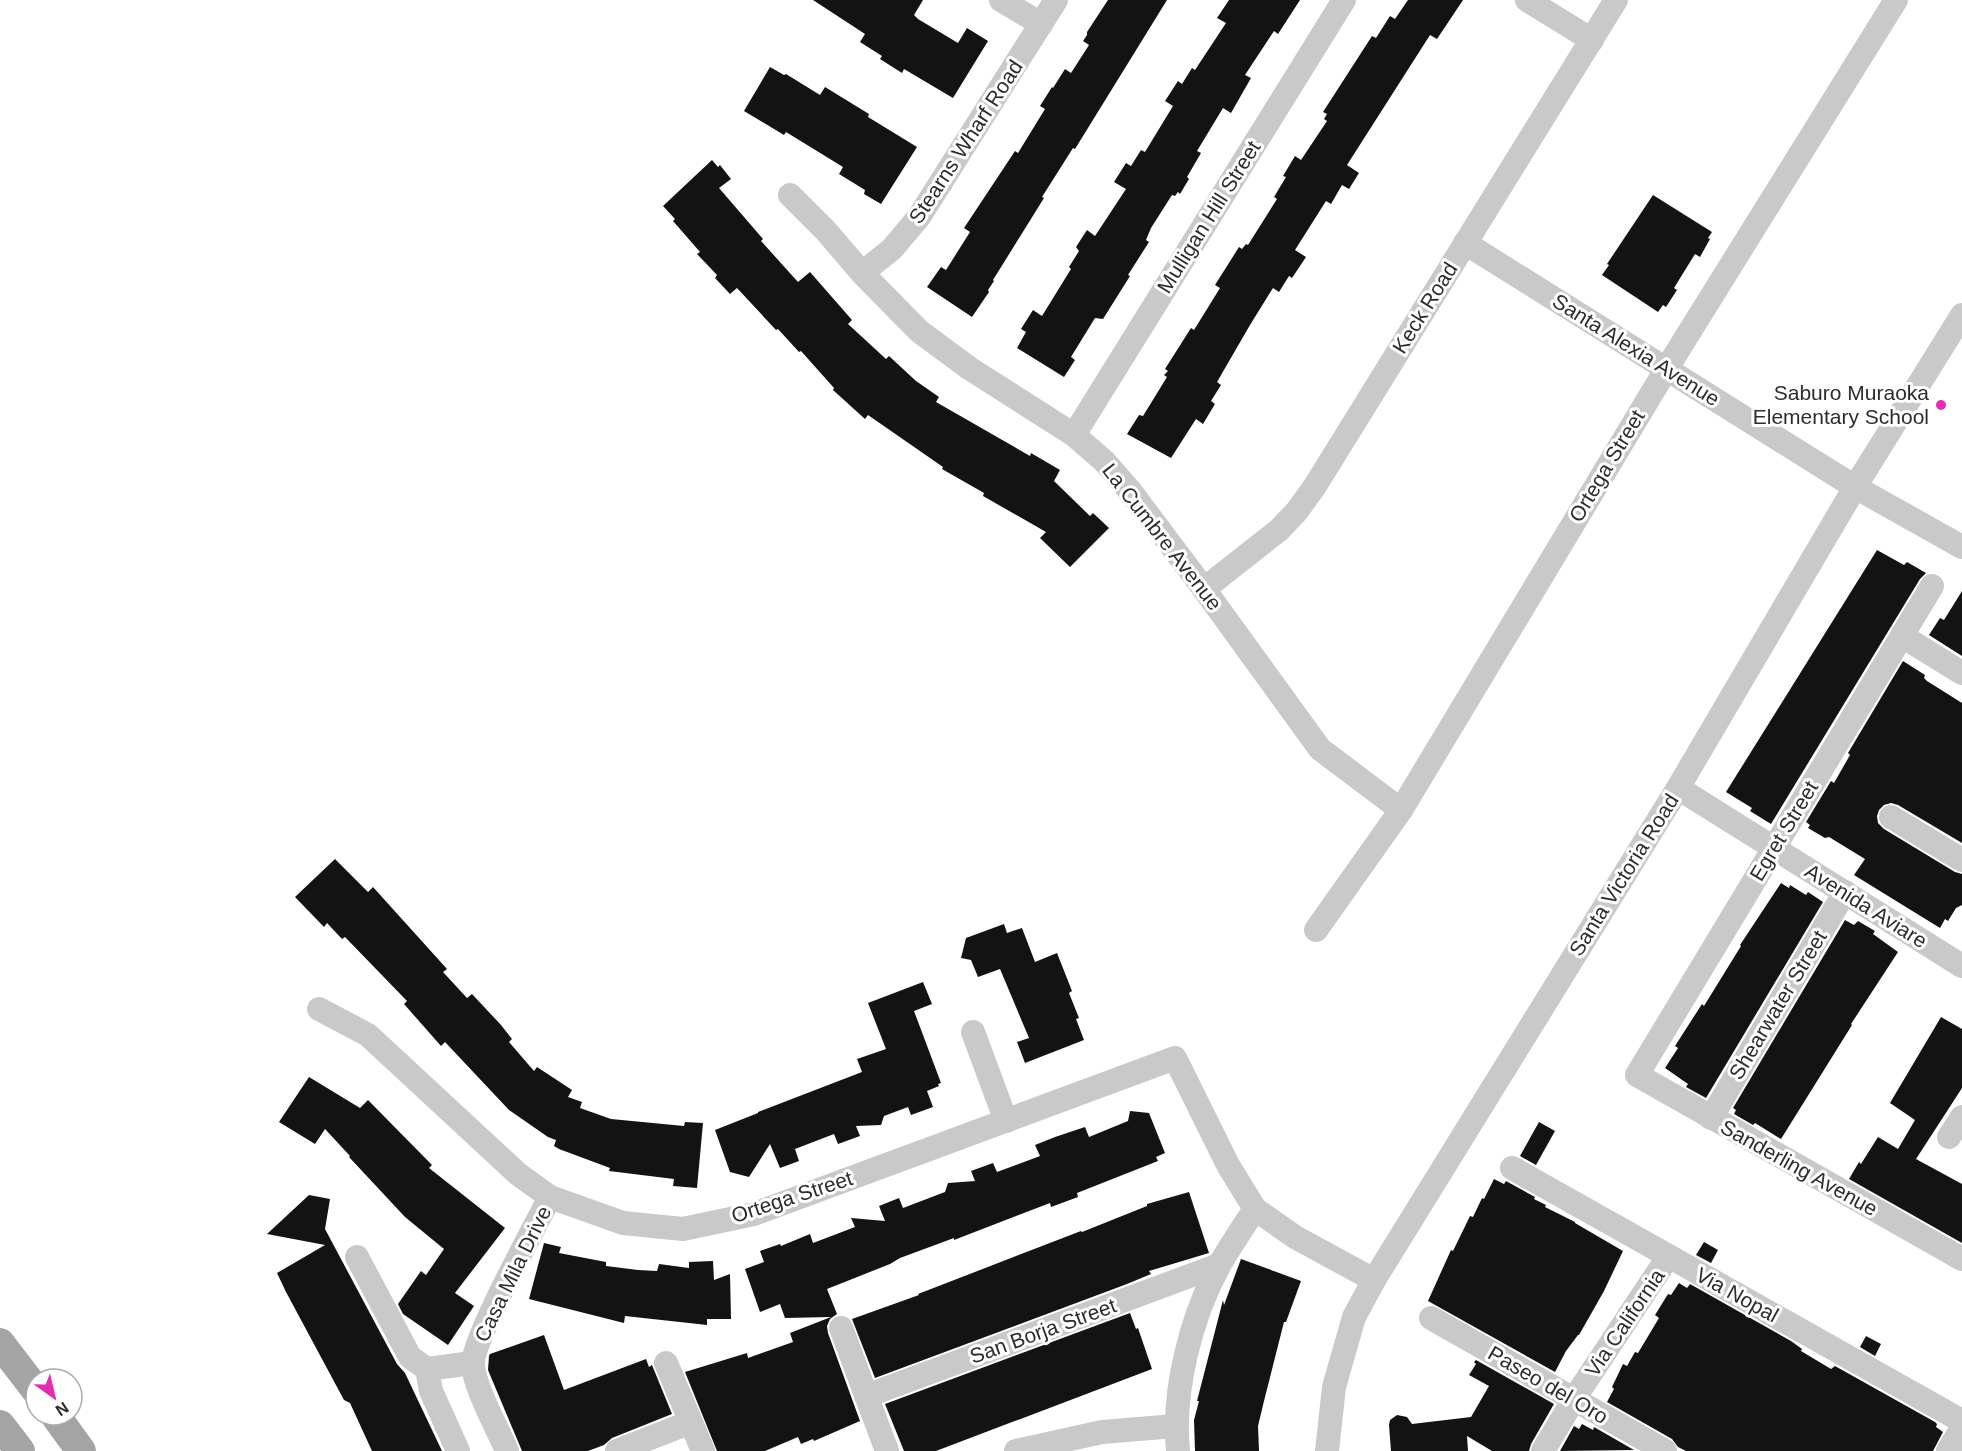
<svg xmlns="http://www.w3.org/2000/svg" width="1962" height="1451" viewBox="0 0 1962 1451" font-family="Helvetica,sans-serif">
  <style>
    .building { fill: #131313 }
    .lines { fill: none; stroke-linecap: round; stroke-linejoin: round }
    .minor { stroke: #c9c9c9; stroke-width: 24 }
    .major { stroke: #a4a4a4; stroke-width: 30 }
    .poi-dot { fill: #e32daf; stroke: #fff; stroke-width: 2 }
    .labels { text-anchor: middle; stroke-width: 6; stroke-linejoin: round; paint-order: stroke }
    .street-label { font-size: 21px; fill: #2c2c2c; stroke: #fff }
    .poi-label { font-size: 21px; fill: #2c2c2c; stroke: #fff; text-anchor: end }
  </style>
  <rect width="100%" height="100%" fill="#fff"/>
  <g class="building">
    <path d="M813,0h110l-9,15 4,4 40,24 9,-15 21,13 -35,57 -49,-29 -2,4 -22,-14 2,-3 -22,-14 5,-8z"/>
    <path d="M1108,0h59l-92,149 -2,-1 -31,49 2,1 -51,82 1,1 -6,9 1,2 -17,25 -45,-30 14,-20 5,3 24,-38 -6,-4 51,-77 3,2 27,-44 -5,-3 12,-19 1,1 12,-19 6,4 18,-28 -6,-4 4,-6v-3z"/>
    <path d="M1229,0h71l-22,34 -4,-3 -29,44 6,3 -20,35 -8,-5 -26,43 4,2 -14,24 2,2 -9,15 -2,-2 -3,4 -3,-1 -21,33 -5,12 3,2 -21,33 2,1 -27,43 -8,-1 -24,39 4,3 -11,17 -47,-29 9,-16 -5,-3 12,-19 9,6 29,-47 -2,-2 10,-16 -3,-4 11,-17 8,6 31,-47 -12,-7 12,-19 5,3 10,-16 4,2 28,-46 -8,-5 13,-20 4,3 10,-16 3,2 31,-47 -9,-5z"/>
    <path d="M1408,0h55l-26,39 -7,-4 -83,130 12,8 -10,16 -7,-4 -11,19 -5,-3 -31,49 11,7 -14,21 -3,-2 -10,16 -6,-4 -23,37 -33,57 4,3 -10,16 4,3 -12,20 -7,-5 -25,39 -44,-24 12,-19 4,1 24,-39 -3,-2 4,-4 -3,-2 26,-41 3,2 26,-42 -5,-3 24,-38 3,2 4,-5 2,1 29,-46 -3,-2 12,-20 -3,-1 12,-20 6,4 26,-39 -3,-2 3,-5 -4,-2 49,-76 4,2 14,-22 5,3z"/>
    <path d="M770,67l14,8 2,-1 34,21 5,-8 44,27 -1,3 49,30 -36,57 -17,-10 1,-4 -26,-16 4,-7 -57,-35 -2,3 -40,-24z"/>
    <path d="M712,160l6,7 2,-2 11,14 -12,9 44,51 -2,2 37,41 12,-10 42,48 -4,4 38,35 3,-3 27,25 23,16 -3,5 94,54 1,-3 29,17 -6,11 36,35 3,-3 16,15 -39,39 -30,-29 6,-6 -63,-36 1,-3 -42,-24 1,-2 -75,-52 -3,4 -32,-29 1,-2 -33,-37 -2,1 -21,-23 -2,1 -39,-42 -7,6 -15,-16 2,-3 -20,-21 3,-2 -27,-31 2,-2 -12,-13z"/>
    <path d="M1653,195l59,37 -4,6 2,1 -10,18 -5,-3 -21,34 3,2 -11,17 -3,-2 -5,7 -56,-37 7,-10 -2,-1z"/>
    <path d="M1877,550l27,15 3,-3 19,11 -6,6 -149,245 -21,-13 2,-3 -26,-16z"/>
    <path d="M1962,591v65l-33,-21 11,-17 4,2z"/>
    <path d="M1903,661l22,14 -1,3 3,3 35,22v140l-64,-38 -7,-2 -7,2 -5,5 -2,6 1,7 6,6 71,43 7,2v31l-6,3 -8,13 -3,-2 -5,9 -86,-53 11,-16 -36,-22 -4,1 -17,-10 2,-3 -4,-3 25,-41 3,2 16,-28 -2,-2z"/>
    <path d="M335,859l33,33 5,-5 74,82 -4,3 24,26 5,-4 29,31 11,14 -3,3 25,29 3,-4 35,23 -4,7 14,5 -2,6 31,11 73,7 1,-4 18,1 -6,65 -24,-2 1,-7 -65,-8 1,-3 -51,-19 -5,-3 2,-6 -8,-3 -39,-27 -64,-68 -4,4 -37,-42 3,-3 -62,-64 -3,2 -15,-16 -3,4 -29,-30z"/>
    <path d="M1781,883l8,5 1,-3 16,10 2,-3 15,10 -117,196 -20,-11 2,-3 -23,-16 13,-20 -3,-2 27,-42 2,2 37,-60 -1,-1z"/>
    <path d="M1845,920l9,5 4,-4 17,10 -2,3 25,18 -47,72 1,1 -71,114 -26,-16 -2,2 -19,-11 2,-4 -3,-2z"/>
    <path d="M1004,924l3,9 15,-5 13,34 22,-9 15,38 -3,2 10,25 -3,1 8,21 -59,23 -8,-21 12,-4 -29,-69 -22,8 -7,-17 -10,-2 5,-20z"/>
    <path d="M923,982l9,22 -18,7 27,72 -3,1 1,2 -12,5 6,16 -22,8 -3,-8 -24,9 -3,9 -25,1 4,10 -22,8 -4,-10 -39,15 4,12 -19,7 -10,-24 -21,33 -19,-5 -15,-42 43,-17v-1l104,-40 -5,-13 29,-10 -18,-46z"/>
    <path d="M1941,1017l21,12v59l-46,71 46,25v59l-113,-64 10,-17 2,2 17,-27 20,12 17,-29 -25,-17z"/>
    <path d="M309,1077l51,31 8,-8 64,65 -3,3 76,60 -50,65 19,13 -26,39 -45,-31 -5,-10 23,-33 5,4 18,-26 -39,-32 -56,-60 1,-1 -25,-27 -10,15 -36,-22z"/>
    <path d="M1130,1111l19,2 16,40 -9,4 2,4 -81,32 1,4 -27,10 -1,-4 -96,37v-2l-54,20 -10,6 -63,25 10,25 -7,5 -3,7 1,7 32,88 -46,20 -1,-2 -12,5 -3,-7 -33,14h-48l-32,-79 62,-19 1,5 45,-16 -3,-9 41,-16 -46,1 -5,-14 -20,8 -15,-43 19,-7 -4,-11 20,-7 1,2 29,-12 3,9 42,-16 -4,-9 34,3 -6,-15 20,-8 4,10 42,-16 3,-9 27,-2 -4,-10 22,-8 4,9 43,-16 -5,-11 20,-8 30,-10 4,10 39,-16z"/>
    <path d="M1539,1122l16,9 -19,34 -16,-9z"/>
    <path d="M1494,1179l10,5 2,-3 29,16 -1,2 12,6 -1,2 30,15v1l48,28 -19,40 -25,44h-1l-12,16 -11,21 -127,-71 23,-51 2,1 17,-35 3,1 9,-19 2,1z"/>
    <path d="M1189,1192l20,61 -60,18 2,3 -24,10 -252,94 -23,-59 67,-24 -1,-1 163,-63 1,1 65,-26v-2z"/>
    <path d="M309,1195l21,4 -5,30 72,135 8,9 37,78h-70l-22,-48 -6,-3 -58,-108 -9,-19 48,-28 -58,-11z"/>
    <path d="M1704,1242l14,8 -7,13 -15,-8z"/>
    <path d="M544,1243l17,4 -2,6 47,9v4l32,4 19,1 2,-7 30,4v-6l24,-1 1,19 16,-6 1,45h-24v6l-82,-9 -1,7 -95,-24z"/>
    <path d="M1241,1259l60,22 -15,41h-2l-20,79 -6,25 1,25h-64l-1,-31 5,-19h-2l26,-101 1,5z"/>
    <path d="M1679,1283l8,5 3,-4 101,57 11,8 -1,2 30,18 4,-3 100,56 2,2 -1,3 7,5 -10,19h-247l-8,-4 -6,-8 -65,-37 7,-13 -2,-2 11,-23 4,2 8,-14 3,1 21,-35 -4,-3 13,-21 3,1z"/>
    <path d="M1130,1313l6,16 2,-1 14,41 -216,82h-32l-19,-47z"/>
    <path d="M544,1335l20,55 82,-31 3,8 3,-2 20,49 -60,24 -8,7 -16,6h-66l-34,-81 1,-14 1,-2z"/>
    <path d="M1866,1336l15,8 -6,12 -15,-9z"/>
    <path d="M1476,1360l78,44 -23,40 -2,7h-37l-25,-15 1,15h-77l-2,-26 1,-5 7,-5 10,2 5,7 59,-7 18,-31 -20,-11 7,-11 -2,-2z"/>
    <path d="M1582,1424l11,6 1,-3 40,23 -74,1 14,-25 5,3z"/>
  </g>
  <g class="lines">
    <g class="minor">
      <path d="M1001,0l40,24"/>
      <path d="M1527,0l65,40"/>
      <path d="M790,195l36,36 36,42 57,58 50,37 105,67 30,26 27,31 73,97 116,160 81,61"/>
      <path d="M1465,243l390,244 107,60"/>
      <path d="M862,273l30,-24 27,-32 137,-217"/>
      <path d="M1074,435l270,-435"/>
      <path d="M1932,586l-295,489 325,184"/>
      <path d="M1204,589l75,-59 18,-19 18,-25 301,-486"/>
      <path d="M1902,636l60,37"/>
      <path d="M1678,788l284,178"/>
      <path d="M1891,817l71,43"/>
      <path d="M1316,930l85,-120 266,-442 229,-368"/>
      <path d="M319,1009l49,26 150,139 32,23 73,26 60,6 71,-15 421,-156 53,107 27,44 40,28 79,43"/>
      <path d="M973,1032l33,89"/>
      <path d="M1711,1118l134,-226"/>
      <path d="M1949,1137l13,-20"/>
      <path d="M1512,1168l450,253"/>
      <path d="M357,1257l53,100 17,12 45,-6"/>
      <path d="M1431,1318l234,133"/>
      <path d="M841,1328l46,123"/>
      <path d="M666,1363l37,88"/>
      <path d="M427,1369l4,22 27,60"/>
      <path d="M866,1396l353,-131"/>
      <path d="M507,1451c-10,-24 -32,-62 -34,-86 -2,-23 63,-140 77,-168"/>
      <path d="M617,1451l74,-29"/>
      <path d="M1016,1451l86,-19 73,-6"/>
      <path d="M1178,1451c-6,-59 13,-135 42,-187 11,-19 23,-37 35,-55"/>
      <path d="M1327,1451l7,-64 20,-70 20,-37 304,-492 177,-301 107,-172"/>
      <path d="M1543,1451l31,-52 94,-142"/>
      <path d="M1948,1451l14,-23"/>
    </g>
    <g class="major">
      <path d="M0,1343l36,47"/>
      <path d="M55,1415l26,36"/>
      <path d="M0,1425l20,26"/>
    </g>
  </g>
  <circle class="poi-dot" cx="1941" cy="405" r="6"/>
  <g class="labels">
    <g class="street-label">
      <text transform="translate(966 142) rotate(-57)" y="7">Stearns Wharf Road</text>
      <text transform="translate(1209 217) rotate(-58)" y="7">Mulligan Hill Street</text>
      <text transform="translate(1425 308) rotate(-58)" y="7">Keck Road</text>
      <text transform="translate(1636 350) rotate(32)" y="7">Santa Alexia Avenue</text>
      <text transform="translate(1607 466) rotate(-59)" y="7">Ortega Street</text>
      <text transform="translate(1162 537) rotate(52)" y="7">La Cumbre Avenue</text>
      <text transform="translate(1784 831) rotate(-59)" y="7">Egret Street</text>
      <text transform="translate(1624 875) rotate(-58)" y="7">Santa Victoria Road</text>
      <text transform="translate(1866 906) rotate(32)" y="7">Avenida Aviare</text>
      <text transform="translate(1778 1005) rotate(-59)" y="7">Shearwater Street</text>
      <text transform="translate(1799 1168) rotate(29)" y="7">Sanderling Avenue</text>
      <text transform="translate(792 1197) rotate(-18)" y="7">Ortega Street</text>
      <text transform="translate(513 1274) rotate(-64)" y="7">Casa Mila Drive</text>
      <text transform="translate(1737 1295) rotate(29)" y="7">Via Nopal</text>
      <text transform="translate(1625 1323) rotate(-56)" y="7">Via California</text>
      <text transform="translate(1043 1331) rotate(-20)" y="7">San Borja Street</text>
      <text transform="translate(1548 1385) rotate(30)" y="7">Paseo del Oro</text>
    </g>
    <g class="poi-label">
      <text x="1929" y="400">Saburo Muraoka<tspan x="1929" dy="24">Elementary School</tspan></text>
    </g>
  </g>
  <g transform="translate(54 1397) rotate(146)"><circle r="28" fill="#ffffff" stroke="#ababab" stroke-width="1.5"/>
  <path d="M0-4.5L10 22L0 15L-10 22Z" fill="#e32daf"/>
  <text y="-9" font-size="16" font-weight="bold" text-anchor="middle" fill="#2c2c2c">N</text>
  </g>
</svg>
